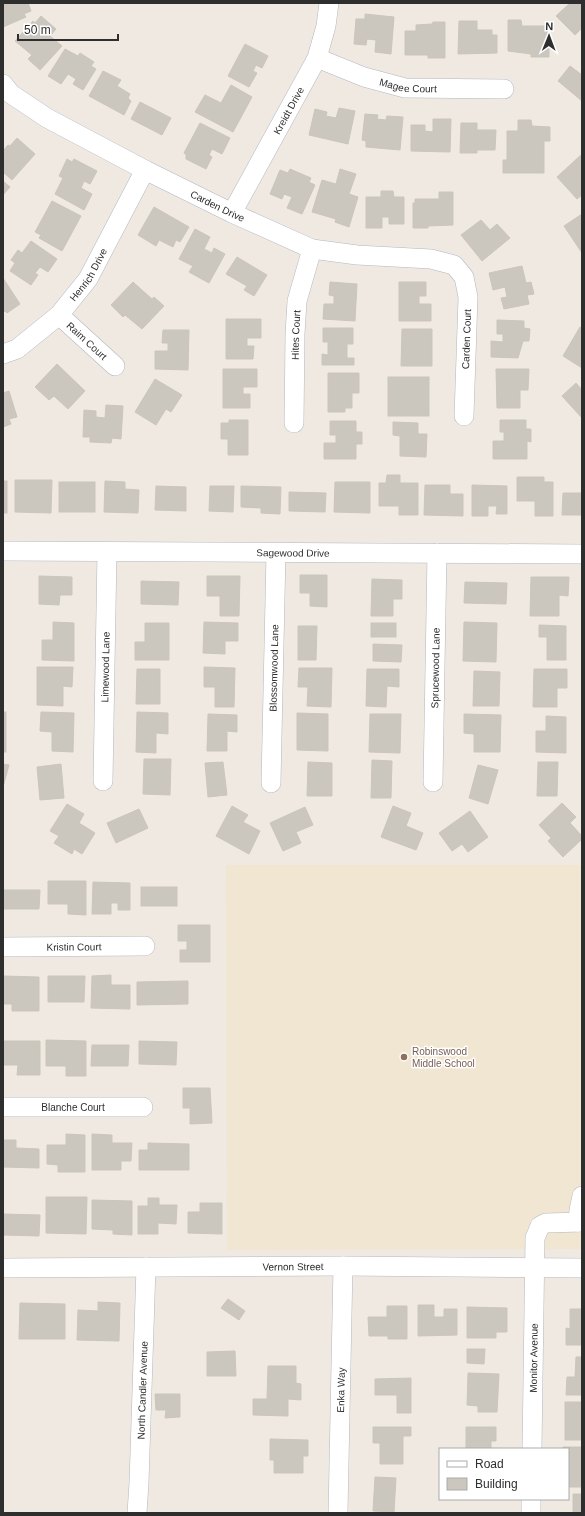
<svg xmlns="http://www.w3.org/2000/svg" width="585" height="1516" viewBox="0 0 585 1516" font-family="Arial,sans-serif">
  <style>
    .education { fill: #f0e6d1 }
    .building { fill: #cbc7bf; stroke: #cbc5ba }
    .lines { fill: none; stroke-linecap: round; stroke-linejoin: round }
    .minor-casing { stroke: #b4b7c1; stroke-width: 20 }
    .minor { stroke: #fff; stroke-width: 19 }
    .education-dot { fill: #8d6e63; stroke: #fff; stroke-width: 1.5 }
    .labels { text-anchor: middle; stroke-width: 3; stroke-linejoin: round; paint-order: stroke }
    .street-label { font-size: 10px; fill: #2e2e2e; stroke: #fff }
    .education-label { font-size: 10px; fill: #785e54; stroke: #fff; text-anchor: start }
  </style>
  <rect width="100%" height="100%" fill="#efe9e1"/>
  <path class="education" d="M226,865h356v384l-355,1z"/>
  <g class="building">
    <path d="M3,3h25l3,8 -7,3 2,3 -23,10z"/>
    <path d="M570,3h12v25l-7,7 -19,-19z"/>
    <path d="M365,14l29,3 -3,37 -16,-2 1,-12 -9,-1 -1,6 -12,-1 2,-25h9z"/>
    <path d="M41,16l15,13 -6,7 12,10 -22,24 -12,-11 4,-4 -17,-14 18,-20 2,2z"/>
    <path d="M508,20h13l1,6h24l-1,5 4,1v25h-18v-3l-23,-3z"/>
    <path d="M459,21h18v9h15v5h5v18l-39,1z"/>
    <path d="M433,22h12v36h-17v-3h-23v-24h11v-6l16,-1z"/>
    <path d="M245,44l23,12 -6,12 -6,-3 -3,6 4,2 -8,14 -21,-11z"/>
    <path d="M65,49l13,7 2,-3 14,9 -3,4 5,3 -13,21 -10,-6 3,-5 -8,-5 -7,10 -13,-8z"/>
    <path d="M570,66l12,9v26l-24,-20z"/>
    <path d="M103,71l18,9 -4,6 13,8 -2,4 3,3 -7,14 -35,-19z"/>
    <path d="M231,85l21,12 -19,35 -38,-20 10,-17 16,8z"/>
    <path d="M140,102l31,16 -9,17 -31,-16z"/>
    <path d="M339,108l16,3 -7,33 -39,-9 6,-26 12,3 -1,4 10,2z"/>
    <path d="M365,114l13,1 -1,4 9,1 1,-4 16,1 -3,33 -34,-3v-6l-4,-1z"/>
    <path d="M433,119h18l-1,33 -39,-1v-26h14v6l8,1z"/>
    <path d="M518,120h13l1,6 18,1v14h-6v32h-41v-13h4v-29h11z"/>
    <path d="M200,123l30,15 -8,16 -10,-5 -3,6 3,2 -6,12 -20,-10v-5l-2,-1z"/>
    <path d="M461,123h16v7h19l-1,20h-18v3h-17z"/>
    <path d="M17,138l18,16 -23,26 -9,-8v-21l5,-6 2,1z"/>
    <path d="M582,154v32l-2,2 2,1v6l-5,4 -20,-22z"/>
    <path d="M67,159l5,3 2,-3 23,12 -7,13 -6,-3 -3,7 11,6 -8,16 -29,-16 8,-16 -4,-2z"/>
    <path d="M290,169l21,9 -2,4 6,3 -13,29 -15,-6 5,-11 -8,-3 -2,5 -12,-5 10,-24 8,3z"/>
    <path d="M340,169l16,5 -7,20 9,3 -9,30 -14,-5 1,-3 -24,-7 10,-32 14,4z"/>
    <path d="M3,181l7,6 -7,8z"/>
    <path d="M381,191h12l1,6h10v27h-15v-7h-7v11h-16v-31h15z"/>
    <path d="M439,192h14v33l-25,1v2h-15v-25h2v-4h24z"/>
    <path d="M52,201l29,15 -19,35 -23,-13 2,-3 -6,-3z"/>
    <path d="M154,207l35,20 -9,15 -4,-2 -3,7 -14,-7 -3,6 -18,-11z"/>
    <path d="M582,214v39l-18,-27z"/>
    <path d="M481,220l9,10 7,-6 13,14 -28,23 -21,-26z"/>
    <path d="M195,229l15,8 -6,12 8,4 2,-5 11,6 -16,29 -20,-11 4,-6 -14,-7z"/>
    <path d="M31,241l26,18 -9,13 -8,-5 -5,6 3,2 -7,10 -21,-14 5,-8 -4,-3 7,-10 4,3z"/>
    <path d="M237,257l30,18 -13,21 -10,-6 3,-4 -21,-12z"/>
    <path d="M522,266l4,17 5,-1 3,12 -7,1 2,9 -25,5 -3,-11 6,-1 -2,-10 -12,3 -4,-17z"/>
    <path d="M3,278l17,26 -13,9 -2,-2 -2,2z"/>
    <path d="M133,282l19,17 2,-2 10,9 -22,23 -17,-14 -2,2 -12,-12z"/>
    <path d="M330,282l27,2 -2,37 -32,-2 1,-15h10v-8l-5,-1z"/>
    <path d="M399,282h27v14h-7v8h12v17h-32z"/>
    <path d="M226,319h35v19h-14v8h7l-1,13h-27z"/>
    <path d="M497,320l27,1v7l6,1 -1,12h-6l-5,17 -27,-1v-16l12,1v-8h-6z"/>
    <path d="M580,327l2,1v40l-19,-12z"/>
    <path d="M323,328h30v16h-6v14h7v7h-32v-11l6,1v-13h-5z"/>
    <path d="M402,329h30v37h-31z"/>
    <path d="M163,330h26l-1,40 -33,-1v-18h13v-8h-6z"/>
    <path d="M57,364l28,27 -17,18 -14,-13 -5,4 -14,-13z"/>
    <path d="M223,369h34v18h-14v7h7v14h-27z"/>
    <path d="M496,369h33l-1,21h-8v18h-23z"/>
    <path d="M328,373h31v20h-7v15h-7v4h-17z"/>
    <rect x="388" y="377" width="41" height="39"/>
    <path d="M155,379l27,16 -11,17 -5,-3 -10,16 -21,-13z"/>
    <path d="M576,383l6,7v28l-20,-22z"/>
    <path d="M9,391l8,26 -8,2 2,5 -8,3v-34z"/>
    <path d="M106,405l17,1 -2,33 -9,-1 -1,5 -21,-1v-5h-7l1,-27 12,1v6l9,1z"/>
    <path d="M229,420h19v35h-20v-16h-7v-16h8z"/>
    <path d="M500,420h26v9h5v13l-4,-1v18h-34v-18h11v-9h-4z"/>
    <path d="M330,421h26v11h6v12h-6v15h-32v-16h12v-8h-6z"/>
    <path d="M393,422l25,1v11h9l-1,23 -26,-1v-20l-7,-1z"/>
    <path d="M387,475h13v8h18v32h-19v-9h-20v-23h7z"/>
    <path d="M517,477h27v5h9v34h-18v-15h-18z"/>
    <path d="M15,480h37l-1,33 -36,-1z"/>
    <rect x="3" y="481" width="4" height="32"/>
    <path d="M105,481l20,1v7l14,1 -1,23 -34,-1z"/>
    <rect x="59" y="482" width="36" height="30"/>
    <path d="M335,482h35v31l-36,-1z"/>
    <path d="M425,485h25v9h13v22l-39,-1z"/>
    <path d="M472,485l35,1v28h-11l1,-8h-9v10h-16z"/>
    <path d="M156,486l30,1v24l-31,-1z"/>
    <path d="M210,486h24l-1,26 -24,-1z"/>
    <path d="M241,486l40,1 -1,27 -19,-1v-5l-20,-1z"/>
    <path d="M289,492l37,1 -1,19 -36,-1z"/>
    <path d="M563,493h19v22h-20z"/>
    <path d="M300,575h27v32l-17,-1v-13h-10z"/>
    <path d="M39,576l33,1v18h-12l-1,10 -20,-1z"/>
    <path d="M207,576h33l-1,40h-19v-20h-13z"/>
    <path d="M531,577h38l-1,19 -9,-1v21h-29z"/>
    <path d="M372,579l30,1v19h-9v17h-22z"/>
    <path d="M141,581l38,1 -1,23 -37,-1z"/>
    <path d="M465,582l42,1 -1,21 -42,-1z"/>
    <path d="M53,622l21,1v38l-32,-1v-20h11z"/>
    <path d="M204,622l34,1v18h-13v13l-22,-1z"/>
    <path d="M464,622l33,1 -1,39 -33,-1z"/>
    <path d="M145,623h24v37h-34v-18h10z"/>
    <rect x="371" y="623" width="25" height="14"/>
    <path d="M539,625l27,1v34h-19v-23h-8z"/>
    <path d="M298,626h19l-1,34h-18z"/>
    <path d="M373,644l29,1 -1,17 -28,-1z"/>
    <path d="M37,667h36l-1,20 -9,-1v20l-26,-1z"/>
    <path d="M204,667l31,1 -1,39h-19v-20h-11z"/>
    <path d="M299,668h33l-1,39 -24,-1 1,-19h-10z"/>
    <path d="M137,669h23v35h-24z"/>
    <path d="M367,669h32v18l-12,-1 -1,21 -20,-1z"/>
    <path d="M534,669h33v19h-10v19h-24z"/>
    <path d="M474,671l26,1 -1,34h-26z"/>
    <rect x="3" y="712" width="3" height="40"/>
    <path d="M41,712l33,1 -1,39 -21,-1v-19l-12,-1z"/>
    <path d="M137,712l31,1v21l-12,-1v20l-20,-1z"/>
    <path d="M297,713l31,1v37l-31,-1z"/>
    <path d="M208,714l29,1v17l-10,-1v20h-20z"/>
    <path d="M370,714h31l-1,39 -31,-1z"/>
    <path d="M464,714l37,1 -1,37h-26v-18l-10,-1z"/>
    <path d="M546,716l20,1v36l-30,-1v-21h10z"/>
    <path d="M144,759h27l-1,36 -27,-1z"/>
    <path d="M372,760l20,1 -1,37h-20z"/>
    <path d="M223,762l4,33 -19,2 -3,-34z"/>
    <path d="M308,762l24,1v33h-25z"/>
    <path d="M538,762h20l-1,34h-20z"/>
    <path d="M3,764l6,1 -6,22z"/>
    <path d="M61,764l3,34 -24,2 -3,-33z"/>
    <path d="M478,765l20,5 -10,34 -19,-6z"/>
    <path d="M562,803l14,14 -6,6 12,13v3l-19,18 -15,-16 3,-3 -12,-13z"/>
    <path d="M67,804l17,10 -5,9 16,10 -13,21 -8,-5 -2,5 -18,-11 5,-7 -9,-5z"/>
    <path d="M232,806l16,9 -5,7 17,9 -11,23 -33,-18z"/>
    <path d="M393,806l18,7 -5,13 17,7 -7,17 -35,-13z"/>
    <path d="M305,807l8,18 -17,7 5,11 -18,8 -13,-28z"/>
    <path d="M139,809l9,19 -32,15 -9,-20z"/>
    <path d="M470,811l18,26 -20,15 -6,-8 -10,7 -13,-18z"/>
    <path d="M48,881h38v34l-18,-1v-10h-20z"/>
    <path d="M93,882l37,1v27h-12v-7h-7v11h-19z"/>
    <rect x="141" y="887" width="36" height="19"/>
    <path d="M3,890h37l-1,19h-36z"/>
    <path d="M178,925h32v37h-30v-12h7v-9h-9z"/>
    <path d="M111,975v10h19v24l-39,-1 1,-32z"/>
    <path d="M3,976l36,1v34h-27v-7h-9z"/>
    <path d="M48,976h37l-1,26h-36z"/>
    <path d="M188,981v23l-51,1v-23z"/>
    <path d="M46,1040l40,1v35h-20v-10h-20z"/>
    <path d="M3,1041h37v34h-23l1,-10h-15z"/>
    <path d="M139,1041l38,1 -1,23 -37,-1z"/>
    <path d="M92,1045h37l-1,21h-37z"/>
    <path d="M183,1088h27l2,35 -22,1v-16h-7z"/>
    <path d="M66,1134l19,1v37h-27v-7l-11,-1v-19h19z"/>
    <path d="M92,1134l20,1v8h20l-1,18h-10v9h-29z"/>
    <path d="M3,1140h13v8l23,1v19l-36,-1z"/>
    <path d="M148,1143l41,1v26h-50v-20h9z"/>
    <path d="M46,1197h41l-1,37 -40,-1z"/>
    <path d="M148,1198h11v7h18l-1,19 -18,-1v11h-20v-28h10z"/>
    <path d="M92,1200l40,1v34l-19,-1v-4l-21,-1z"/>
    <path d="M200,1203h22v31l-34,-1v-21h12z"/>
    <path d="M3,1214l37,1 -1,21 -36,-1z"/>
    <path d="M228,1299l17,12 -6,9 -18,-12z"/>
    <path d="M98,1302l22,1 -1,38 -42,-1 1,-30 20,1z"/>
    <path d="M20,1303l45,1v35h-46z"/>
    <path d="M418,1305h16v12h10v-8h13v26l-39,1z"/>
    <path d="M387,1306h20v33h-19v-3h-19l-1,-19h19z"/>
    <path d="M467,1307l40,1v24h-11v6h-29z"/>
    <path d="M570,1309h12v36h-16v-17l4,1z"/>
    <path d="M467,1349h18l-1,15 -17,-1z"/>
    <path d="M235,1351l1,25h-29v-24z"/>
    <path d="M576,1357h6v38h-16l1,-18h8z"/>
    <path d="M268,1366h28v17l5,1v16l-13,-1v17l-35,-1v-16h14z"/>
    <path d="M468,1373l31,1 -2,38h-19v-6l-11,-1z"/>
    <path d="M411,1378v35h-14v-18h-22v-16z"/>
    <path d="M155,1394h25v23l-15,1 1,-8h-10z"/>
    <rect x="565" y="1402" width="17" height="38"/>
    <path d="M373,1427h38v9h-8v28h-23v-21h-7z"/>
    <path d="M466,1427h30v14h-5v8h-25z"/>
    <path d="M270,1439l38,1v16h-5v17h-29v-13h-4z"/>
    <path d="M563,1447h19v40h-14v-38h-5z"/>
    <path d="M375,1477l21,1 -2,34 -21,-1z"/>
    <path d="M573,1494h9v19h-17h8z"/>
  </g>
  <g class="lines">
    <defs>
      <g id="minor">
        <path id="s1" d="M317,58l47,19 41,11 99,1"/>
        <path id="s2" d="M3,84l8,10 36,24 98,52 87,43 80,36 45,6 74,4 23,6 10,12 4,20 -4,119"/>
        <path id="s3" d="M232,213l85,-155 9,-32 3,-23"/>
        <path id="s4" d="M59,315l56,51"/>
        <path id="s5" d="M3,354l14,-5 42,-34 29,-36 57,-109"/>
        <path id="s6" d="M294,423l1,-89 2,-33 15,-52"/>
        <path id="s7" d="M3,551l579,3"/>
        <path id="s8" d="M103,781l4,-229"/>
        <path id="s9" d="M433,782l4,-229"/>
        <path id="s10" d="M271,783l5,-230"/>
        <path id="s11" d="M3,947l142,-1"/>
        <path id="s12" d="M3,1107h140"/>
        <path d="M578,1222l1,-12 3,-14"/>
        <path id="s13" d="M3,1268l340,-2 239,2"/>
        <path id="s14" d="M532,1449l3,-211 5,-12 6,-3 36,-1"/>
        <path id="s15" d="M137,1513l2,-30 7,-216"/>
        <path id="s16" d="M338,1513l5,-247"/>
        <path d="M531,1513v-14"/>
      </g>
    </defs>
    <use href="#minor" class="minor-casing"/>
    <use href="#minor" class="minor"/>
  </g>
  <circle class="education-dot" cx="404" cy="1057" r="4"/>
  <g class="labels">
    <g class="street-label">
      <text dy="4" stroke="none"><textPath href="#s1" startOffset="96">Magee Court</textPath></text>
      <text dy="4" stroke="none"><textPath href="#s3" startOffset="117">Kreidt Drive</textPath></text>
      <text dy="4" stroke="none"><textPath href="#s2" startOffset="248">Carden Drive</textPath></text>
      <text dy="4" stroke="none"><textPath href="#s5" startOffset="119">Henrich Drive</textPath></text>
      <text dy="4" stroke="none"><textPath href="#s6" startOffset="88">Hites Court</textPath></text>
      <text transform="translate(466 339) rotate(-88)" y="4">Carden Court</text>
      <text dy="4" stroke="none"><textPath href="#s4" startOffset="38">Raim Court</textPath></text>
      <text dy="4" stroke="none"><textPath href="#s7" startOffset="290">Sagewood Drive</textPath></text>
      <text dy="4" stroke="none"><textPath href="#s8" startOffset="114">Limewood Lane</textPath></text>
      <text dy="4" stroke="none"><textPath href="#s10" startOffset="115">Blossomwood Lane</textPath></text>
      <text dy="4" stroke="none"><textPath href="#s9" startOffset="114">Sprucewood Lane</textPath></text>
      <text dy="4" stroke="none"><textPath href="#s11" startOffset="71">Kristin Court</textPath></text>
      <text dy="4" stroke="none"><textPath href="#s12" startOffset="70">Blanche Court</textPath></text>
      <text dy="4" stroke="none"><textPath href="#s13" startOffset="290">Vernon Street</textPath></text>
      <text dy="4" stroke="none"><textPath href="#s14" startOffset="91">Monitor Avenue</textPath></text>
      <text dy="4" stroke="none"><textPath href="#s15" startOffset="123">North Candler Avenue</textPath></text>
      <text dy="4" stroke="none"><textPath href="#s16" startOffset="123">Enka Way</textPath></text>
    </g>
    <g class="education-label">
      <text x="412" y="1055">Robinswood<tspan x="412" dy="12">Middle School</tspan></text>
    </g>
  </g>
  <rect width="585" height="1516" fill="none" stroke="#2e2e2e" stroke-width="8"/>
  <rect x="439" y="1448" width="130" height="52" fill="#ffffff" stroke="#ababab"/>
  <rect x="447" y="1461" width="20" height="6" fill="#ffffff" stroke="#ababab"/>
  <text x="475" y="1468" font-size="12" fill="#2e2e2e">Road</text>
  <rect x="447" y="1478" width="20" height="12" fill="#cbc7bf" stroke="#ababab"/>
  <text x="475" y="1488" font-size="12" fill="#2e2e2e">Building</text>
  <g transform="translate(549 36) rotate(1)" stroke="#ffffff" stroke-width="3" paint-order="stroke">
  <path d="M0-3L7 15L0 10L-7 15Z" fill="#2e2e2e"/>
  <text y="-6" font-size="11" font-weight="bold" text-anchor="middle" fill="#2e2e2e">N</text>
  </g>
  <path d="M18 34v6h100v-6" fill="none" stroke="#2e2e2e" stroke-width="2"/>
  <text x="24" y="34" font-size="12" fill="#2e2e2e" stroke="#ffffff" stroke-width="3" paint-order="stroke">50 m</text>
</svg>
